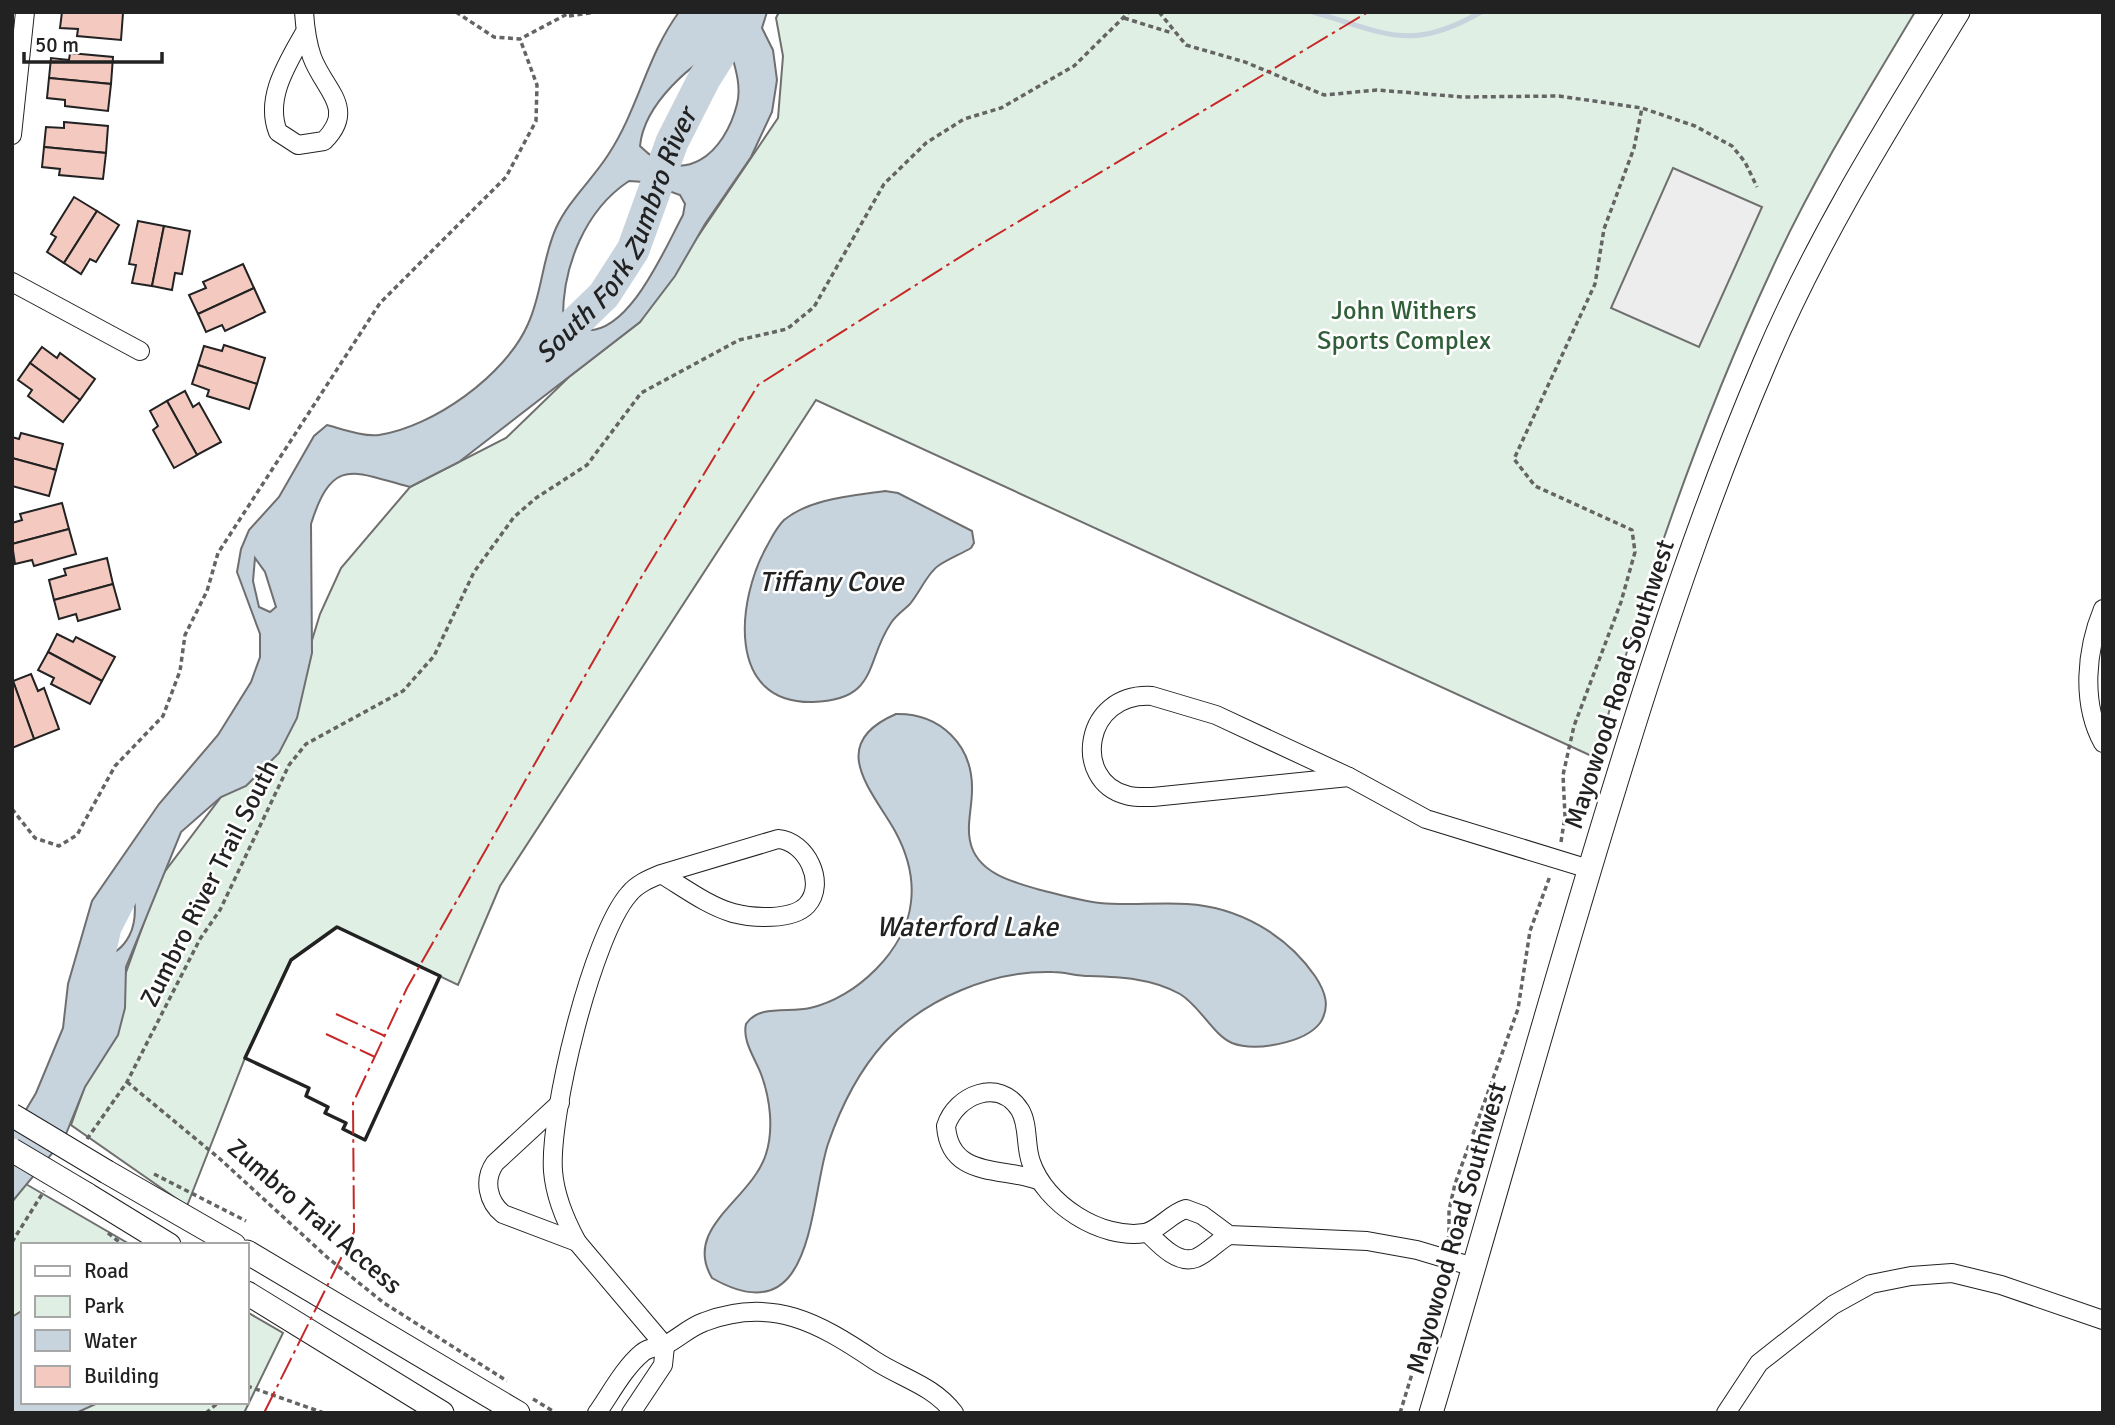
<svg xmlns="http://www.w3.org/2000/svg" width="2115" height="1425" viewBox="0 0 2115 1425" font-family="Signika,sans-serif">
  <style>
    .green { fill: #e0efe3; stroke: #6f6f6f; stroke-width: 2 }
    .parking { fill: #ededed; stroke: #6f6f6f; stroke-width: 2 }
    .water { fill: #c7d3dd; stroke: #6f6f6f; stroke-width: 2; fill-rule: evenodd }
    .lines { fill: none; stroke-linecap: round; stroke-linejoin: round }
    .stream { stroke: #c7d3dd; stroke-width: 5 }
    .river { stroke: #c7d3dd; stroke-width: 33 }
    .building { fill: #f3c9c0; stroke: #222; stroke-width: 2 }
    .street-casing { stroke: #222; stroke-width: 20 }
    .secondary-casing { stroke: #222; stroke-width: 25 }
    .path { stroke: #646464; stroke-width: 3.5; stroke-dasharray: 5 3.5; stroke-linecap: butt }
    .street { stroke: #fff; stroke-width: 18 }
    .secondary { stroke: #fff; stroke-width: 23 }
    .secondary-bridge-casing { stroke: #222; stroke-width: 25; stroke-linecap: butt }
    .secondary-bridge { stroke: #fff; stroke-width: 23 }
    .wall { stroke: #222; stroke-width: 3.5 }
    .power { stroke: #c62828; stroke-width: 2; stroke-dasharray: 24 5 3.5 5; stroke-linecap: butt }
    .labels { text-anchor: middle; stroke-width: 5; stroke-linejoin: round; paint-order: stroke }
    .park-label { font-size: 26px; fill: #2f5e38; stroke: #fff }
    .street-label { font-size: 26px; fill: #222; stroke: #fff }
    .water-label { font-size: 28px; font-style: italic; fill: #222; stroke: #fff }
  </style>
  <rect width="100%" height="100%" fill="#fff"/>
  <g class="green">
    <path d="M779,12h1136c-51,85 -103,169 -144,259 -73,157 -129,320 -175,487l-780,-358 -316,486 -42,99 -121,-58 -46,33 -46,98 -58,148 -116,-81 89,-247 61,-81 66,-75 33,-108 21,-46 69,-81 96,-49 63,-61 71,-55 138,-204 5,-62 -7,-38z"/>
    <path d="M12,1176l119,69h-108v157h224v-90l36,21 -39,80h-232z"/>
  </g>
  <path class="parking" d="M1673,168l89,39 -63,140 -88,-39z"/>
  <g class="water">
    <path d="M679,12h88l-5,16 11,22 4,30 -5,32 -21,45 -46,67 -30,52 -35,46 -181,140 -49,25c-55,-14 -77,-33 -99,37l1,129 -15,65 -18,35 -33,33 -25,11 -40,35 -55,135 -1,41 -7,27 -33,52 -21,52 -52,63v-69l24,-40 27,-65 5,-44 24,-83 67,-97 59,-69 33,-53 9,-25v-23l-23,-62 4,-23 8,-19 30,-33 35,-61 13,-11c15,4 37,12 52,10 54,-8 127,-60 149,-111 14,-30 14,-65 28,-96 13,-28 36,-48 52,-73 30,-45 39,-100 71,-143zM729,45c5,19 13,40 8,59 -12,49 -54,86 -97,42 4,-42 52,-85 89,-101zM629,181l15,1 36,13 5,9 -2,11c-18,33 -54,120 -98,115 -9,-1 -17,-5 -22,-13 0,-51 22,-107 66,-136zM255,558l10,14 11,35 -6,5 -11,-5 -6,-26zM134,897c4,29 -5,53 -34,62l-7,-9c6,-21 21,-42 41,-53z"/>
    <path d="M885,491l13,2 74,38 2,12 -3,5c-10,6 -23,11 -33,18 -3,2 -5,5 -7,7 -8,10 -13,21 -21,31 -6,6 -14,11 -19,19 -26,38 -12,77 -78,79 -88,2 -76,-103 -46,-156 5,-9 9,-18 17,-26 27,-22 69,-24 101,-29z"/>
    <path d="M896,714c44,-1 77,31 76,76 0,20 -7,39 0,58 10,26 41,34 65,41 20,5 43,12 63,14 29,3 58,-1 87,1 51,3 99,30 128,72 10,15 16,31 5,47 -15,20 -65,29 -88,20 -19,-8 -32,-37 -52,-49 -28,-16 -60,-17 -91,-18 -13,0 -24,-4 -36,-4 -60,-2 -129,27 -169,71 -26,29 -43,63 -56,101 -19,58 -13,193 -116,134 -30,-51 39,-77 54,-124 8,-25 4,-56 -5,-80 -6,-16 -19,-33 -15,-50 13,-20 43,-11 64,-16 46,-10 96,-58 101,-106 3,-25 -4,-49 -16,-71 -24,-42 -69,-87 1,-117z"/>
    <path d="M23,1310v92h77l-24,11h-64v-96z"/>
  </g>
  <g class="lines">
    <path class="stream" d="M1313,12c73,21 97,41 168,0"/>
    <g class="river">
      <path id="s1" d="M541,356l63,-61 29,-45 39,-108 32,-63 29,-46 4,-21"/>
      <path d="M89,999l16,-72 23,-45"/>
    </g>
  </g>
  <g class="building">
    <path d="M62,12l61,1 -2,27 -44,-4 1,-7 -18,-1z"/>
    <path d="M70,53l43,4 -2,27 -62,-6 2,-20 18,2z"/>
    <path d="M49,78l62,6 -3,27 -43,-5v-6l-18,-2z"/>
    <path d="M64,122l44,4 -2,27 -62,-6 2,-20 18,1z"/>
    <path d="M44,147l62,6 -3,26 -44,-4 1,-6 -18,-2z"/>
    <path d="M74,197l23,14 -33,52 -17,-11 9,-15 -5,-3z"/>
    <path d="M97,211l22,14 -23,37 -6,-3 -9,15 -17,-11z"/>
    <path d="M138,221l26,5 -12,60 -20,-3 4,-18 -7,-1z"/>
    <path d="M164,226l26,5 -8,43 -7,-1 -3,17 -20,-4z"/>
    <path d="M243,264l11,24 -56,26 -9,-19 17,-7 -3,-6z"/>
    <path d="M254,288l11,24 -40,19 -3,-6 -16,7 -8,-18z"/>
    <path d="M224,345l41,13 -8,26 -59,-19 6,-19 18,5z"/>
    <path d="M42,347l15,11 3,-5 35,26 -15,21 -50,-37z"/>
    <path d="M30,363l50,37 -17,22 -35,-26 4,-6 -14,-10z"/>
    <path d="M198,365l59,19 -8,25 -42,-13 2,-6 -17,-6z"/>
    <path d="M185,391l8,16 6,-4 22,39 -24,13 -30,-54z"/>
    <path d="M167,401l30,54 -23,13 -21,-38 5,-4 -8,-15z"/>
    <path d="M21,433l42,11 -7,26 -44,-12v-21l7,2z"/>
    <path d="M12,458l44,12 -7,26 -37,-10z"/>
    <path d="M62,503l7,26 -57,15v-21l10,-3 -2,-6z"/>
    <path d="M69,529l7,25 -42,12 -2,-6 -17,4 -3,-20z"/>
    <path d="M107,558l6,26 -59,16 -5,-20 17,-5 -2,-6z"/>
    <path d="M113,584l7,25 -42,12 -2,-7 -17,5 -5,-19z"/>
    <path d="M57,634l16,8 3,-5 39,20 -13,24 -54,-29z"/>
    <path d="M48,652l54,29 -12,23 -39,-20 3,-6 -16,-8z"/>
    <path d="M31,674l7,17 6,-3 15,41 -25,10 -21,-58z"/>
    <path d="M13,681l21,58 -22,9v-67z"/>
  </g>
  <g class="lines">
    <defs>
      <g id="street">
        <path d="M304,12c1,15 3,31 8,45 12,33 45,51 12,84l-26,4 -20,-13c-14,-35 11,-71 28,-102"/>
        <path d="M12,135l13,-123"/>
        <path d="M12,282l128,69"/>
        <path d="M2103,609c-17,41 -22,94 0,134"/>
        <path d="M1152,696l64,19 133,62 -196,20c-9,0 -18,1 -27,-2 -54,-14 -43,-103 26,-99z"/>
        <path d="M1349,777l77,42 163,50"/>
        <path d="M661,874c22,13 47,32 72,39 19,5 59,8 74,-8 20,-22 -1,-64 -29,-66l-117,35c-12,5 -24,10 -32,20 -37,42 -80,221 -76,277 2,25 12,49 24,71l88,104"/>
        <path d="M560,1103l-65,60c-12,17 -7,39 8,51l74,28"/>
        <path d="M1040,1181c-36,-15 -90,-1 -94,-55 10,-31 53,-49 74,-16 9,15 5,36 11,52 14,42 70,78 114,71 14,-3 26,-20 41,-24l16,6 27,20 138,6 50,9 57,17"/>
        <path d="M1148,1233c11,11 30,32 48,25 12,-5 22,-17 33,-23"/>
        <path d="M597,1413c14,-20 27,-45 45,-60 8,-7 17,-5 25,-9 13,-7 23,-17 37,-22 68,-26 115,1 170,38 27,18 59,25 80,53"/>
        <path d="M631,1413l32,-48 2,-19"/>
        <path d="M1726,1413l33,-50 74,-58 38,-21 40,-8 41,-3 49,12 102,35"/>
      </g>
      <g id="secondary">
        <path d="M107,1172l127,73"/>
        <path d="M86,1194l83,51"/>
        <path d="M247,1252l271,161"/>
        <path d="M247,1293l195,120"/>
        <path d="M1431,1413c62,-208 119,-417 183,-624 44,-144 91,-287 151,-427 52,-123 123,-236 193,-350"/>
      </g>
    </defs>
    <use href="#street" class="street-casing"/>
    <use href="#secondary" class="secondary-casing"/>
    <g class="path">
      <path d="M456,12l38,25 26,2 51,-27"/>
      <path d="M1159,12l27,33 59,17 79,33 53,-5 86,7 96,-1 83,12 53,18 37,20 13,16 12,25"/>
      <path d="M569,16l27,-4"/>
      <path d="M1124,18l48,15"/>
      <path d="M12,809l23,29 24,8 18,-11 38,-69 48,-50 17,-45 5,-36 22,-44 11,-38 162,-250 126,-126 30,-56 1,-36 -17,-46"/>
      <path d="M1561,842l4,-26 -2,-41 11,-49 47,-124 14,-50 -3,-22 -97,-44 -21,-27 81,-175 9,-55 30,-81 8,-40"/>
      <path d="M127,1082l93,77 108,99 56,45 123,78"/>
      <path d="M87,1139l40,-57 73,-143 20,-29 69,-145 17,-21 97,-53 31,-35 40,-84 40,-55 22,-19 51,-33 54,-72 98,-53 48,-11 27,-22 70,-123 42,-41 38,-24 37,-11 73,-42 55,-54"/>
      <path d="M154,1174l92,47"/>
      <path d="M108,1233l15,12"/>
      <path d="M1449,1241v-31l6,-26 63,-175 12,-78 20,-55"/>
      <path d="M12,1242l32,-51"/>
      <path d="M247,1386l77,27"/>
      <path d="M533,1399l23,14"/>
      <path d="M206,1413l13,-11"/>
      <path d="M1400,1413l42,-137"/>
    </g>
    <use href="#street" class="street"/>
    <use href="#secondary" class="secondary"/>
    <defs>
      <g id="secondary-bridge">
        <path d="M12,1115l95,57"/>
        <path d="M12,1150l74,44"/>
      </g>
    </defs>
    <use href="#secondary-bridge" class="secondary-bridge-casing"/>
    <use href="#secondary-bridge" class="secondary-bridge"/>
    <path class="wall" d="M337,927l103,49 -75,164 -22,-11 3,-6 -21,-10 3,-6 -22,-11 3,-8 -64,-30 46,-98z"/>
    <g class="power">
      <path d="M336,1014l49,22"/>
      <path d="M326,1034l49,23"/>
      <path d="M264,1413l90,-181 -1,-129 54,-115 232,-407 119,-196 218,-138 392,-235"/>
    </g>
  </g>
  <g class="labels">
    <g class="park-label">
      <text x="1404" y="319">John Withers<tspan x="1404" dy="30">Sports Complex</tspan></text>
    </g>
    <g class="street-label">
      <text transform="translate(1619 684) rotate(-72)" y="9">Mayowood Road Southwest</text>
      <text transform="translate(209 883) rotate(-63)" y="9">Zumbro River Trail South</text>
      <text transform="translate(315 1216) rotate(41)" y="9">Zumbro Trail Access</text>
      <text transform="translate(1456 1228) rotate(-74)" y="9">Mayowood Road Southwest</text>
    </g>
    <g class="water-label">
      <text dy="10" stroke="none"><textPath href="#s1" startOffset="145">South Fork Zumbro River</textPath></text>
      <text x="831" y="591">Tiffany Cove</text>
      <text x="967" y="936">Waterford Lake</text>
    </g>
  </g>
  <rect width="2115" height="1425" fill="none" stroke="#222222" stroke-width="28"/>
  <rect x="21" y="1243" width="228" height="161" fill="#ffffff" stroke="#a7a7a7" stroke-width="2"/>
  <rect x="35" y="1266" width="35" height="10" fill="#ffffff" stroke="#a7a7a7" stroke-width="2"/>
  <text x="84" y="1278" font-size="21" fill="#222222">Road</text>
  <rect x="35" y="1296" width="35" height="21" fill="#e0efe3" stroke="#a7a7a7" stroke-width="2"/>
  <text x="84" y="1313" font-size="21" fill="#222222">Park</text>
  <rect x="35" y="1330" width="35" height="21" fill="#c7d3dd" stroke="#a7a7a7" stroke-width="2"/>
  <text x="84" y="1348" font-size="21" fill="#222222">Water</text>
  <rect x="35" y="1366" width="35" height="21" fill="#f3c9c0" stroke="#a7a7a7" stroke-width="2"/>
  <text x="84" y="1383" font-size="21" fill="#222222">Building</text>
  <path d="M24 52v10h138v-10" fill="none" stroke="#222222" stroke-width="3.5"/>
  <text x="35" y="52" font-size="21" fill="#222222" stroke="#ffffff" stroke-width="5" paint-order="stroke">50 m</text>
</svg>
